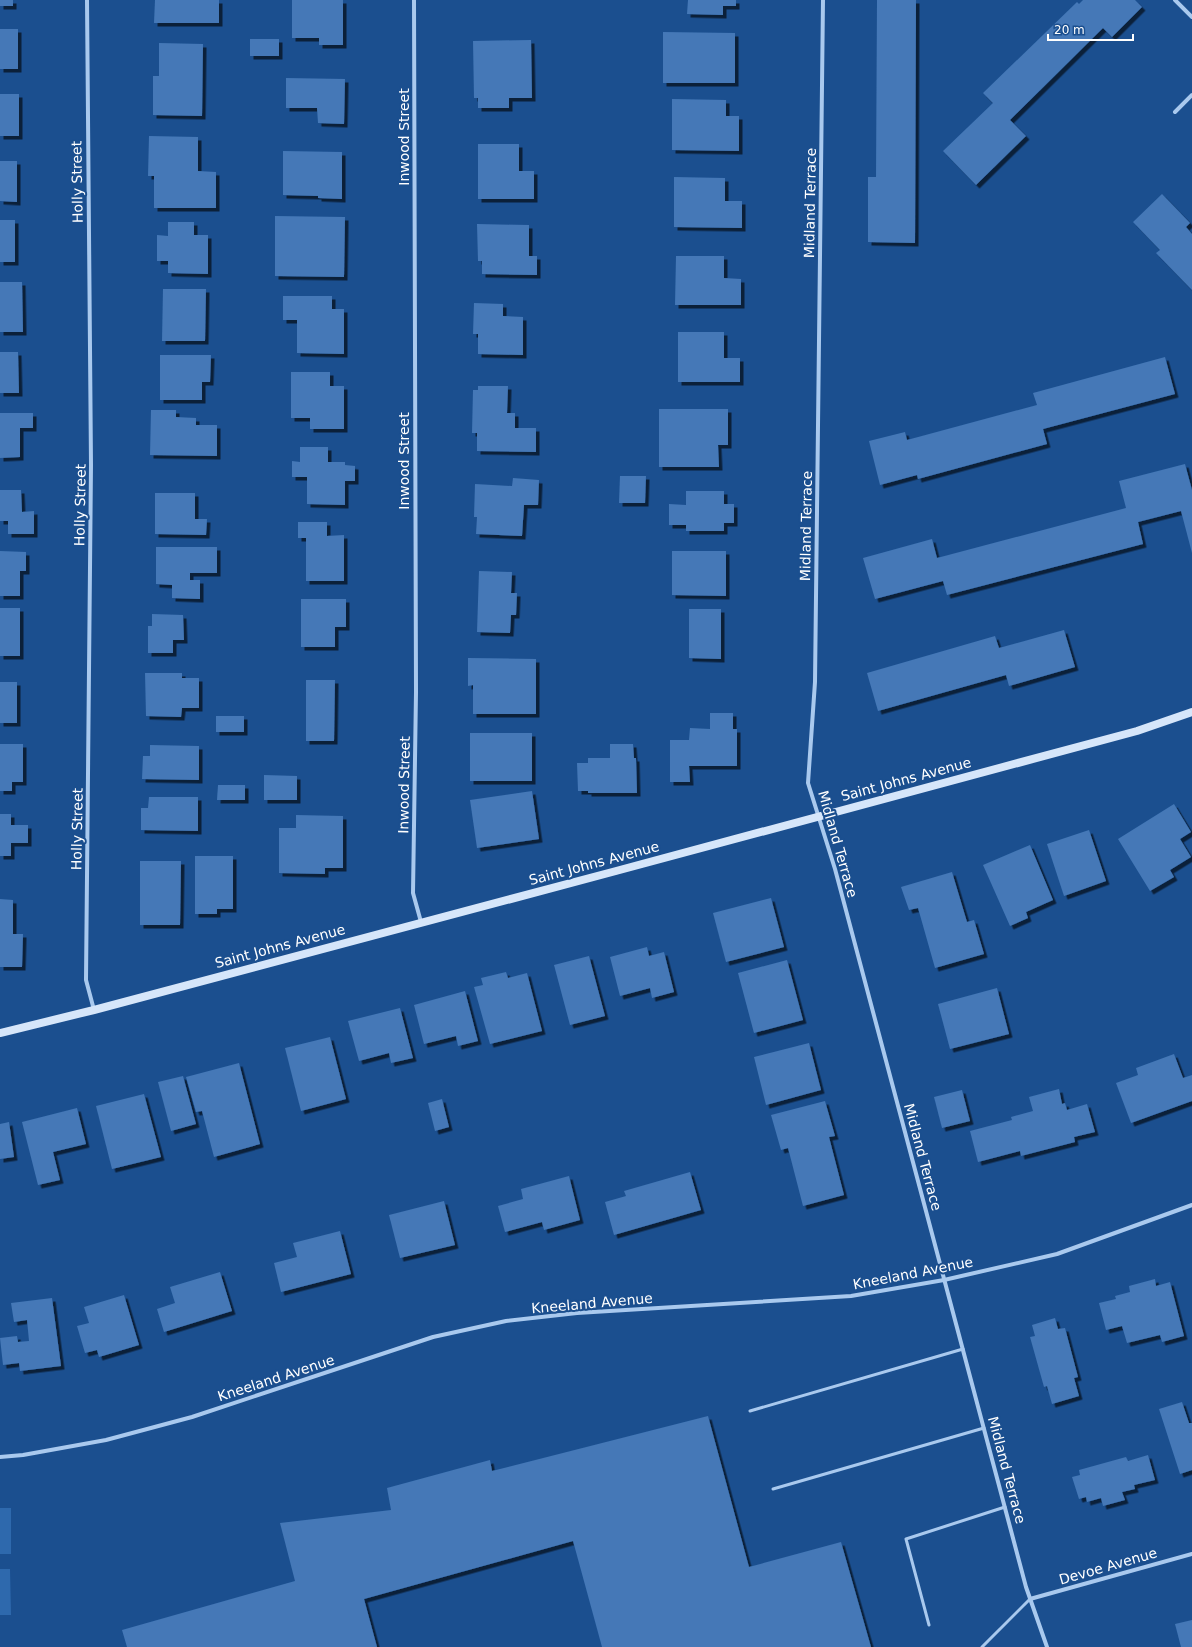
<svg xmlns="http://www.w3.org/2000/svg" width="1192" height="1647" viewBox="0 0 1192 1647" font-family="'DejaVu Sans',sans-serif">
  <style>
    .green { fill: #2e69ad }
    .building { fill: #4478b7; filter: url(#shadow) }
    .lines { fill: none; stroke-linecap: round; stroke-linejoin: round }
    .lane { stroke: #a9c9ee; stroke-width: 3 }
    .street { stroke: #a9c9ee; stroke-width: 4 }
    .secondary { stroke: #d6e6fa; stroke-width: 8 }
    .labels { text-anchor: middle; stroke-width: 4; stroke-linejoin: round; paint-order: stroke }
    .street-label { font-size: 14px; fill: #fff; stroke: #1b4f8f }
  </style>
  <defs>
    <filter id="shadow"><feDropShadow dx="3.5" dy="3.5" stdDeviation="0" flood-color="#0009"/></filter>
  </defs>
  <rect width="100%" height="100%" fill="#1b4f8f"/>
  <g class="green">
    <rect x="0" y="1508" width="11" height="46"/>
    <path d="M0,1569h10l1,46h-11z"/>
  </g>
  <g class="building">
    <rect x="0" y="0" width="13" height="6"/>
    <path d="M155,0h64v23h-65z"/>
    <path d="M292,0h51v45h-24v-7h-27z"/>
    <path d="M688,0h48v6h-13v9l-36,-1z"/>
    <path d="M877,0h39l-1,243 -47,-1v-65h8z"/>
    <path d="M1083,0h52l7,7 -30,30 -9,-9 -93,92 16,16 -50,49 -33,-34 50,-48 -10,-10 94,-91 2,2z"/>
    <rect x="0" y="29" width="18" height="40"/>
    <path d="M663,32l72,1v50h-72z"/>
    <rect x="250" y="39" width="29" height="17"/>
    <path d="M531,40l1,58h-23v10h-31v-10h-4l-1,-57z"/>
    <path d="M159,43l44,1 -1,72 -49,-1v-39h6z"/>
    <path d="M286,78l59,1 -1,45 -26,-1 -1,-15h-31z"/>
    <rect x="0" y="94" width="19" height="42"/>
    <path d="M672,99l54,1v16h13v35l-67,-1z"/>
    <path d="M149,136l49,1v34l18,1v36h-62v-32h-6z"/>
    <path d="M478,144h41v27h15v28h-56z"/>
    <path d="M283,151l59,1v47l-24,-1v-2l-35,-1z"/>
    <path d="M0,161h17v41l-17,-1z"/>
    <path d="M674,177l51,1v23h17v27l-68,-1z"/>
    <path d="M1162,194l28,29 -4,4 6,7v56l-36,-37 4,-3 -27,-28z"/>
    <path d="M275,216l70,1 -1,60 -69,-1z"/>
    <rect x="0" y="220" width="15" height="42"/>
    <path d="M168,222h26v13h14v39l-40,-1v-12h-11v-26l11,1z"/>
    <path d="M477,224l52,1v31h8v19l-55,-1v-13h-4z"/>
    <path d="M676,256h48v22l17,1v26h-66z"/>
    <path d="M0,282h22l1,50h-23z"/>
    <path d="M163,289h43l-1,52h-43z"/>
    <path d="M283,296h49v13h12v45l-47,-1v-33h-14z"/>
    <path d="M474,303l29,1v12l20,1v38l-45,-1v-20h-5z"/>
    <path d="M678,332h46v26h16v24h-62z"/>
    <path d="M0,352h18l1,41h-19z"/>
    <path d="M160,355h51l-1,27h-8v18h-42z"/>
    <path d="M1165,357l10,37 -132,35 4,15 -129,35 -1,-4 -37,10 -11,-44 36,-9 2,8 130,-35 -4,-12z"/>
    <path d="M291,372h39v14h14v43h-34v-11h-19z"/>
    <path d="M478,386h30l-1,27h8v15h21v24l-59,-1v-18h-5l1,-43h5z"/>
    <path d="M659,409h69v36h-10l1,22h-60z"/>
    <path d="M151,410h25v7l20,1v7h21v31l-67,-1z"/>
    <path d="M0,413h33v15h-13v29l-20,1z"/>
    <path d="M300,447h28v15h17v3l10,1v15h-10v24l-38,-1v-27h-15v-16l8,1z"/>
    <path d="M1185,464l7,26v63l-11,-42 -43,11 5,22 -196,51 -4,-14 -68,18 -12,-41 69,-19 5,19 189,-50 -7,-27z"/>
    <path d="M620,476h26l-1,27h-26z"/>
    <path d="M513,478l26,2 -1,25h-14l-2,31 -46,-2 1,-17h-3l1,-33 37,2z"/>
    <path d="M0,490h21l1,22 12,-1v23h-26v-13h-8z"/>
    <path d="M686,491h38v13h10v19h-10v8h-38v-6h-17v-21l17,1z"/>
    <path d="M155,493h40v26h12l-1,16 -51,-1z"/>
    <path d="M298,522h29v14l17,-1v46h-38v-43h-8z"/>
    <path d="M156,547h61v26h-27v7h10v19l-28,-1v-13l-16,-1z"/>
    <path d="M0,551l26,1v19h-6v25h-20z"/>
    <path d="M672,551h54v45l-54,-1z"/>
    <path d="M479,571l33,1 -1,21h6l-1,22h-5l-1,18 -33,-1z"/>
    <path d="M301,599h45v28h-11v20h-34z"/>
    <rect x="0" y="608" width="20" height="48"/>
    <path d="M689,609h32v50l-32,-1z"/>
    <path d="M152,614l31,1 1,25h-11v13h-25v-27h4z"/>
    <path d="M1064,630l11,37 -66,19 -3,-11 -128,36 -11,-38 128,-37 4,12z"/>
    <path d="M468,658l68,1v55h-63v-29l-5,1z"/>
    <path d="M145,673h37v5h17v30h-17l-1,9 -35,-1z"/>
    <path d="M306,680h29l-1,61h-28z"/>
    <rect x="0" y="682" width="17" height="41"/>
    <path d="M710,713h23v16h4v37h-48l1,16h-20v-42h19l1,-12 20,1z"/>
    <rect x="216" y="716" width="28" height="16"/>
    <rect x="470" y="733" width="62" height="48"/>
    <path d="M0,744h23v38h-11v9h-12z"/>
    <path d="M610,744h23l1,14h2l1,35h-49v-2h-10l-1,-28h11v-5h22z"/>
    <path d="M150,745l49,1v34l-57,-1 1,-23h7z"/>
    <path d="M264,775l33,1v24h-33z"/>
    <path d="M218,785h27v15h-28z"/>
    <path d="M532,791l7,48 -62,9 -7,-48z"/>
    <path d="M149,797h49v34l-57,-1v-22h7z"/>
    <path d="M1174,804l17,28 -11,7 11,18 -21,13 4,7 -24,14 -32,-52z"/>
    <path d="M0,814h11v11h17v18h-17v13h-11z"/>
    <path d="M296,815l47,1v52h-18v6l-46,-1v-45h17z"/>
    <path d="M1089,830l17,51 -42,15 -17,-52z"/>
    <path d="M1030,845l23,55 -27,12 2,6 -18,8 -27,-61z"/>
    <path d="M195,856h38v53h-16v5h-22z"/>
    <path d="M140,861h41l-1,64h-40z"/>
    <path d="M952,872l15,50 7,-2 10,34 -49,14 -17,-60 -9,2 -8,-23z"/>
    <path d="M771,898l13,49 -58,15 -13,-49z"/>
    <path d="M0,899l13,1v34h10l-1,33h-22z"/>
    <path d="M647,947l2,9 15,-4 10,40 -22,6 -2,-10 -30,8 -10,-39z"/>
    <path d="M589,956l16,60 -35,9 -16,-60z"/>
    <path d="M787,960l16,60 -49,13 -16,-60z"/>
    <path d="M506,972l2,6 19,-5 15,58 -52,13 -16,-57 9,-2 -2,-7z"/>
    <path d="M997,988l12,46 -59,15 -12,-45z"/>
    <path d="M465,991l13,50 -20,5 -2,-10 -32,8 -10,-39z"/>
    <path d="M400,1008l13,50 -22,5 -2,-10 -30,8 -11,-40z"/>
    <path d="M330,1037l16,62 -45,12 -16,-63z"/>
    <path d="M809,1043l12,47 -55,15 -12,-48z"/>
    <path d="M1174,1054l9,24 9,-3v26l-61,22 -15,-40 22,-8 -2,-7z"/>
    <path d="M239,1063l21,81 -46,13 -12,-46 -6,1 -10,-35z"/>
    <path d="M183,1076l13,48 -25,7 -13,-49z"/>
    <path d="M1059,1089l3,15 3,-1 2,7 20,-6 8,28 -21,5 1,5 -54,14 -1,-5 -42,11 -8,-31 42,-11 -1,-3 22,-6 -4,-14z"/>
    <path d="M962,1090l8,31 -28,7 -8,-31z"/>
    <path d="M144,1094l17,63 -49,12 -16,-63z"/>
    <path d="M442,1099l7,28 -14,4 -7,-28z"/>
    <path d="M825,1101l10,35 -6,1 15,58 -41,11 -15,-58 -7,2 -10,-35z"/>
    <path d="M77,1108l9,36 -33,8 7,28 -22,5 -16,-63z"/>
    <path d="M9,1122l5,35 -14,2v-35z"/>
    <path d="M690,1172l11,38 -87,25 -9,-33 21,-6 -2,-5z"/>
    <path d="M569,1176l11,44 -36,10 -2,-8 -37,10 -7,-26 25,-7 -2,-10z"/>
    <path d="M444,1201l11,44 -55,13 -11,-43z"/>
    <path d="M340,1231l11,43 -70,18 -7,-29 23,-6 -4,-14z"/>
    <path d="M220,1272l12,39 -68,21 -7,-23 18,-6 -5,-16z"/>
    <path d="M1155,1279l1,7 14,-4 14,54 -22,6 -2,-7 -33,8 -5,-17 -16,4 -7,-27 17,-4 -1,-3 15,-4 -1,-6z"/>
    <path d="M124,1295l15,50 -40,12 -2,-7 -12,3 -8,-27 12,-3 -5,-16z"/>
    <path d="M52,1298l9,68 -41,5 -1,-8 -16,2 -3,-27 17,-2 1,6 11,-1 -2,-21 -13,2 -3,-19z"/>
    <path d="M1055,1318l3,11 7,-1 13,49 -4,1 5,18 -27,8 -5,-18 -3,1 -14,-50 5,-1 -3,-11z"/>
    <path d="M1182,1402l7,21h3v47l-12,4 -21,-65z"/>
    <path d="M708,1416l41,151 92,-25 30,105h-269l-29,-106 -209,58 13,48h-250l-5,-17 173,-49 -15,-58 111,-13 -4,-22 103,-28 2,11z"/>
    <path d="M1148,1455l7,25 -21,5 1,4 -13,3 3,8 -22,6 -2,-8 -14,4 -1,-5 -7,2 -7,-22 8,-2 -1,-5 47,-13 2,4z"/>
    <path d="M1192,1620v27h-11l-6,-23z"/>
  </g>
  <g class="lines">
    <g class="lane">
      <path d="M750,1411l213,-62"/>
      <path d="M773,1489l211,-61"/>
      <path d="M929,1625l-23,-86 99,-32"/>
      <path d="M982,1647l48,-48"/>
    </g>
    <g class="street">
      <path d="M87,0l4,465 -5,515 8,30"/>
      <path d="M414,0l2,692 -3,201 8,29"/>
      <path d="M823,0l-8,682 -7,101 27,86 191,718 21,60"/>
      <path d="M1175,0l17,17"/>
      <path d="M1175,112l17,-17"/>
      <path d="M0,1457l23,-2 83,-15 86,-23 241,-80 73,-16 71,-8 274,-17 93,-16 113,-26 135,-49"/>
      <path d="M1030,1599l162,-45"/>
    </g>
    <path class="secondary" d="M0,1033l94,-23 522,-139 521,-140 55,-19"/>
  </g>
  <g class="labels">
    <g class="street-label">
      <text transform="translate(404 137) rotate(-90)" y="5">Inwood Street</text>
      <text transform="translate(77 182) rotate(-91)" y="5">Holly Street</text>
      <text transform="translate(810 203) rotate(-89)" y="5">Midland Terrace</text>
      <text transform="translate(404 461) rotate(-90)" y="5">Inwood Street</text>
      <text transform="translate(80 505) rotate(-89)" y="5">Holly Street</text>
      <text transform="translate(806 526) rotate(-89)" y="5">Midland Terrace</text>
      <text transform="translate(906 779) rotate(-15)" y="5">Saint Johns Avenue</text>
      <text transform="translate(404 785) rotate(-89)" y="5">Inwood Street</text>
      <text transform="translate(77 829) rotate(-89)" y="5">Holly Street</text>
      <text transform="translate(838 844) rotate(74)" y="5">Midland Terrace</text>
      <text transform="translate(594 863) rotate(-15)" y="5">Saint Johns Avenue</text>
      <text transform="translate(280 946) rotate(-15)" y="5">Saint Johns Avenue</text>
      <text transform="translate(923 1157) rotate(75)" y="5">Midland Terrace</text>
      <text transform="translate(913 1273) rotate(-11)" y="5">Kneeland Avenue</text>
      <text transform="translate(592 1303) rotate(-5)" y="5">Kneeland Avenue</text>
      <text transform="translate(276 1378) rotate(-18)" y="5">Kneeland Avenue</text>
      <text transform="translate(1007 1470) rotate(75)" y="5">Midland Terrace</text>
      <text transform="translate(1108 1566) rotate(-16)" y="5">Devoe Avenue</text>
    </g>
  </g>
  <path d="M1048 34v6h85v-6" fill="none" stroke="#ffffff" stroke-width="2"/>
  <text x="1054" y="34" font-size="12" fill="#ffffff" stroke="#1b4f8f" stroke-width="3" paint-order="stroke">20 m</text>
</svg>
